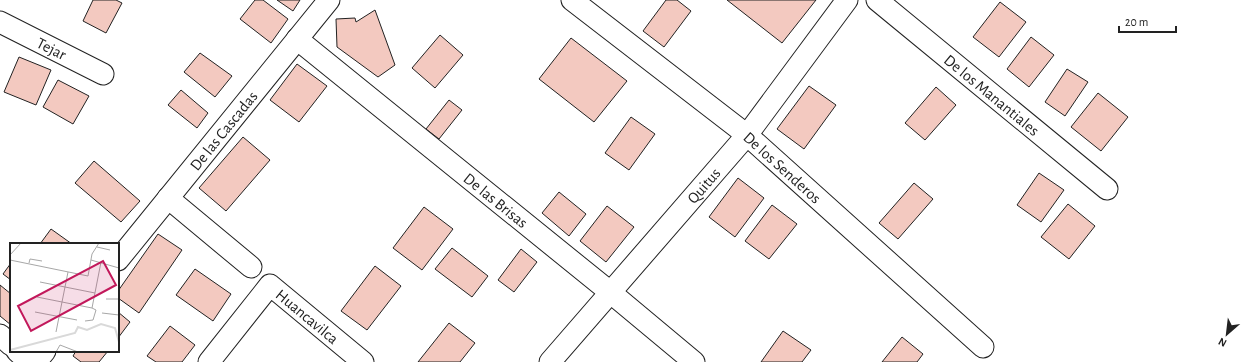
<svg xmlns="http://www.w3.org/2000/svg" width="1255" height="362" viewBox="0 0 1255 362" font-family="'Alegreya Sans',sans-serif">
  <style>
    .building { fill: #f3c9c0; stroke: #222 }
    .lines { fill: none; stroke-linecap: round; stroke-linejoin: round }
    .minor-casing { stroke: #222; stroke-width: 23 }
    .minor { stroke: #fff; stroke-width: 21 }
    .labels { text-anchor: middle; stroke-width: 3; stroke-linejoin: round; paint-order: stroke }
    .street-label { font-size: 16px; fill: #222; stroke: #fff }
    .inset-river { fill: none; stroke: #d9d9d9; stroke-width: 2 }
    .inset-road { fill: none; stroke: #a7a7a7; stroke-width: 1 }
    .view { fill: #c2185b; fill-opacity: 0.15; stroke: #c2185b; stroke-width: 2 }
    .inset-edge { fill: none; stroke: #222; stroke-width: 2 }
  </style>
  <rect width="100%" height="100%" fill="#fff"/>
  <g class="building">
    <path d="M93,0h23l6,3 -16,30 -23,-12z"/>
    <path d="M255,0h8l25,19 -17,24 -31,-24z"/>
    <path d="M277,0h23l-7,11z"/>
    <path d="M666,0h11l14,11 -27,36 -21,-16z"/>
    <path d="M727,0h89l-34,43z"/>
    <path d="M1000,2l26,20 -27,35 -26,-20z"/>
    <path d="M375,10l20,55 -17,12 -41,-30 -1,-28 19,-1 1,4z"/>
    <path d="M440,35l23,20 -28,33 -23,-20z"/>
    <path d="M1031,37l23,18 -25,32 -22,-18z"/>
    <path d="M571,38l56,43 -33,41 -55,-43z"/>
    <path d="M200,53l32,23 -17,21 -31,-25z"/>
    <path d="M19,57l32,13 -15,35 -32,-13z"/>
    <path d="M297,64l30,22 -28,36 -29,-22z"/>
    <path d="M1067,69l21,13 -23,34 -20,-14z"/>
    <path d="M58,80l31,16 -16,28 -30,-17z"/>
    <path d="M809,86l27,19 -32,44 -27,-20z"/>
    <path d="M936,87l20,18 -31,35 -20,-17z"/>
    <path d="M181,90l27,23 -11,15 -29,-23z"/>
    <path d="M1098,93l30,24 -27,34 -30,-24z"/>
    <path d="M449,100l13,10 -23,29 -13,-10z"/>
    <path d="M631,117l24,17 -26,36 -24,-17z"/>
    <path d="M243,137l27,23 -44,51 -27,-23z"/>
    <path d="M94,161l46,40 -19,21 -46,-39z"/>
    <path d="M1039,173l25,17 -23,32 -24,-17z"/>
    <path d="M738,178l26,20 -29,39 -26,-20z"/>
    <path d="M914,183l19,16 -35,40 -19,-16z"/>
    <path d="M559,192l27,22 -17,22 -27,-23z"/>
    <path d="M1068,204l27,22 -26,33 -28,-22z"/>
    <path d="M772,205l25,19 -28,35 -24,-18z"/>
    <path d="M607,206l27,21 -28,35 -26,-21z"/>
    <path d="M424,207l29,22 -31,41 -29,-22z"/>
    <path d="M51,229l21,15h-32z"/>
    <path d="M158,234l24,16 -43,63 -21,-15v-7z"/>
    <path d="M452,248l36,28 -16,21 -37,-28z"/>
    <path d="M521,249l16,13 -23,30 -16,-12z"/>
    <path d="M11,263v17l-8,-6z"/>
    <path d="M375,266l26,20 -34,44 -26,-19z"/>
    <path d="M195,269l36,25 -18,27 -37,-26z"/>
    <path d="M0,285l11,9v31l-11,-9z"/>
    <path d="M118,312l12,10 -12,16z"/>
    <path d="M449,323l26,20 -15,19h-42z"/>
    <path d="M170,326l25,19 -13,17h-26l-9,-6z"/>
    <path d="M783,331l28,19 -9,12h-41z"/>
    <path d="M902,337l21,17 -6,8h-35z"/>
    <path d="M76,351h32l-9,11h-18l-8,-6z"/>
  </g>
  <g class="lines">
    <defs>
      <g id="minor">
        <path id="s1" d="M572,0l175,135 236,212"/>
        <path id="s2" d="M877,0l230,189"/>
        <path id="s3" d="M0,22l103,52"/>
        <path id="s4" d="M297,39l313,253 84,70"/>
        <path d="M168,198l83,69"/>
        <path id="s5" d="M118,260l211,-260"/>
        <path d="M0,335l11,10"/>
        <path d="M17,351l12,11"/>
        <path d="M36,362l9,-11"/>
        <path id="s6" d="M209,362l61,-77 93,77"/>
        <path id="s7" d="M550,362l197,-227 100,-135"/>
      </g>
    </defs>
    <use href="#minor" class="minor-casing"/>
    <use href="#minor" class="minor"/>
  </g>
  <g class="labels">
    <g class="street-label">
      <text dy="6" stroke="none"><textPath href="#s3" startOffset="58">Tejar</textPath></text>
      <text dy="6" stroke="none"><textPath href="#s2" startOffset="149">De los Manantiales</textPath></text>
      <text dy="6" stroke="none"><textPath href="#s5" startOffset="167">De las Cascadas</textPath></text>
      <text dy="6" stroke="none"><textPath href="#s1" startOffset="269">De los Senderos</textPath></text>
      <text dy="6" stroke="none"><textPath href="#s7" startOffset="234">Quitus</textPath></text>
      <text dy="6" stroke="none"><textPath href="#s4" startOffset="256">De las Brisas</textPath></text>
      <text dy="6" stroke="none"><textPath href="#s6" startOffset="147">Huancavilca</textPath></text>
    </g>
  </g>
  <g transform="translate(10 243)">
    <rect width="109" height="109" fill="#fff"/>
    <path class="inset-river" d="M0,107l65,-17 3,-6 9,3 14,-6 14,4 4,14"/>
    <path class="inset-road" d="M87,4l13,3M0,12l11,-12M0,17l78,16 4,-22 7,-11M81,17l28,8M19,20l1,-4 12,2M30,39l55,11M27,54l55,11M96,56h13M25,69l42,8M92,70l17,2M75,78l8,-1 3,-10 -4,-2 9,-46M46,89l12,-60M46,109l4,-7 18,7"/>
    <path class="view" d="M93,18l13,24 -85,46 -13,-25z"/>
    <rect width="109" height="109" class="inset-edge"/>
  </g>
  <g transform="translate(1227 334) rotate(208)" stroke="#ffffff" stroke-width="3" paint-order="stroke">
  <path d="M0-3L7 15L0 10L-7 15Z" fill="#222222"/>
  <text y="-6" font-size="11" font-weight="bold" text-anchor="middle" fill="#222222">N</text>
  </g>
  <path d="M1119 26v6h57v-6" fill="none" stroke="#222222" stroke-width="2"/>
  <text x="1125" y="26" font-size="12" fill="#222222" stroke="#ffffff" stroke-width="3" paint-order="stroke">20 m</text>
</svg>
